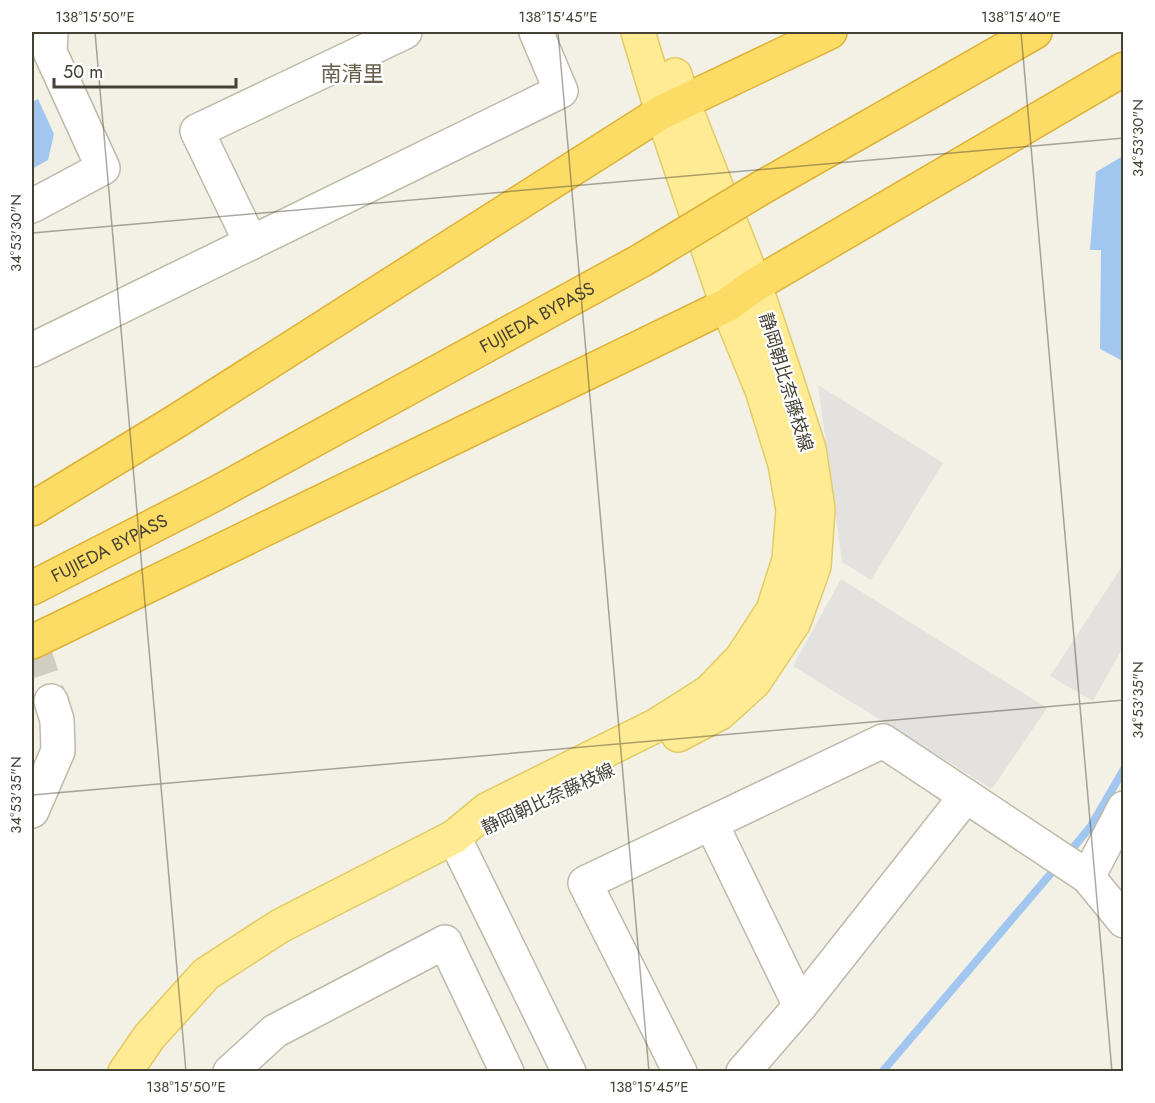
<svg xmlns="http://www.w3.org/2000/svg" width="1155" height="1103" viewBox="0 0 1155 1103" font-family="Jost,'Noto Sans JP',sans-serif">
  <style>
    .parking { fill: #e3e2de }
    .water { fill: #a1c7f0 }
    .lines { fill: none; stroke-linecap: round; stroke-linejoin: round }
    .stream { stroke: #a1c7f0; stroke-width: 8 }
    .minor-tunnel { stroke: #d0cdc2; stroke-width: 33; stroke-dasharray: 33 16; stroke-linecap: butt }
    .minor-casing { stroke: #beb9a8; stroke-width: 36 }
    .major-casing { stroke: #e3cb63; stroke-width: 36 }
    .highway-casing { stroke: #ddb235; stroke-width: 36 }
    .minor { stroke: #fff; stroke-width: 33 }
    .major { stroke: #feeb93; stroke-width: 33 }
    .highway { stroke: #fddc66; stroke-width: 33 }
    .highway-bridge-casing { stroke: #ddb235; stroke-width: 36; stroke-linecap: butt }
    .highway-bridge { stroke: #fddc66; stroke-width: 33 }
    .ticks { fill: none; stroke: #454135; stroke-width: 1.5; stroke-opacity: 0.45 }
    .labels { text-anchor: middle; stroke-width: 4.5; stroke-linejoin: round; paint-order: stroke }
    .street-label { font-size: 18px; fill: #454135; stroke: #fff }
    .quarter-label { font-size: 21px; fill: #68604c; stroke: #fff }
    .neatline { fill: none; stroke: #454135; stroke-width: 2 }
    .ticks-label { font-size: 15px; text-anchor: middle; fill: #454135 }
  </style>
  <rect width="100%" height="100%" fill="#f3f0e5"/>
  <g class="parking">
    <path d="M818,385l125,78 -72,117 -29,-18z"/>
    <path d="M1123,565v82l-30,54 -43,-25z"/>
    <path d="M841,579l206,129 -55,81 -199,-123z"/>
  </g>
  <g class="water">
    <path d="M38,99l16,35 -6,26 -16,9v-67z"/>
    <path d="M1123,156v205l-23,-12 1,-99h-11l6,-78z"/>
  </g>
  <g class="lines">
    <g class="stream">
      <path d="M1068,854l23,-28 33,-57"/>
      <path d="M882,1072l176,-207"/>
    </g>
    <path class="minor-tunnel" d="M32,644l19,57"/>
    <defs>
      <g id="minor">
        <path d="M32,206l71,-38 -53,-116 1,-20"/>
        <path d="M251,243l-54,-112 208,-99"/>
        <path d="M32,350l529,-259 -25,-59"/>
        <path d="M32,811l26,-60 -1,-31 -6,-19"/>
        <path d="M711,823l89,183"/>
        <path d="M454,837l115,235"/>
        <path d="M1088,877l36,-69"/>
        <path d="M230,1072l45,-41 170,-89 62,130"/>
        <path d="M680,1072l-95,-189 298,-142 205,136 36,44"/>
        <path d="M743,1072l57,-66 166,-210"/>
      </g>
      <g id="major">
        <path d="M675,75l8,27 72,183 32,96 22,68 9,60 -4,57 -20,56 -40,60 -34,31 -42,22"/>
        <path d="M125,1072l24,-35 57,-63 74,-48 174,-89 34,-28 169,-84 52,-33 32,-33 32,-49 16,-50 4,-50 -8,-46 -23,-74 -35,-85 -65,-193 -24,-80"/>
      </g>
      <g id="highway">
        <path d="M761,188l274,-156"/>
        <path d="M32,509l143,-87 487,-310 168,-80"/>
        <path id="s1" d="M32,588l183,-94 427,-234"/>
        <path d="M32,642l695,-337 28,-20 369,-216"/>
      </g>
    </defs>
    <use href="#minor" class="minor-casing"/>
    <use href="#major" class="major-casing"/>
    <use href="#highway" class="highway-casing"/>
    <use href="#minor" class="minor"/>
    <use href="#major" class="major"/>
    <use href="#highway" class="highway"/>
    <defs>
      <path id="highway-bridge" d="M642,260l119,-72"/>
    </defs>
    <use href="#highway-bridge" class="highway-bridge-casing"/>
    <use href="#highway-bridge" class="highway-bridge"/>
  </g>
  <path class="ticks" d="M95,32l91,1040M558,32l91,1040M1021,32l91,1040M32,233l1092,-95M32,795l1092,-95"/>
  <g class="labels">
    <g class="street-label">
      <text dy="6" stroke="none"><textPath href="#s1" startOffset="573">FUJIEDA BYPASS</textPath></text>
      <text transform="translate(786 382) rotate(73)" y="6">静岡朝比奈藤枝線</text>
      <text dy="6" stroke="none"><textPath href="#s1" startOffset="87">FUJIEDA BYPASS</textPath></text>
      <text transform="translate(548 799) rotate(-25)" y="6">静岡朝比奈藤枝線</text>
    </g>
    <g class="quarter-label">
      <text x="352" y="81">南清里</text>
    </g>
  </g>
  <rect width="1155" height="1103" fill="none" stroke="#ffffff" stroke-width="66"/>
  <path d="M54 78v9h182v-9" fill="none" stroke="#454135" stroke-width="3"/>
  <text x="63" y="78" font-size="18" fill="#454135" stroke="#ffffff" stroke-width="4.5" paint-order="stroke">50 m</text>
  <rect x="33" y="33" width="1089" height="1037" class="neatline"/>
  <g class="ticks-label">
    <text x="95" y="22">138°15'50"E</text>
    <text x="558" y="22">138°15'45"E</text>
    <text x="1021" y="22">138°15'40"E</text>
    <text transform="translate(1138 138) rotate(-90)" y="5">34°53'30"N</text>
    <text transform="translate(16 233) rotate(-90)" y="5">34°53'30"N</text>
    <text transform="translate(1138 700) rotate(-90)" y="5">34°53'35"N</text>
    <text transform="translate(16 795) rotate(-90)" y="5">34°53'35"N</text>
    <text x="186" y="1092">138°15'50"E</text>
    <text x="649" y="1092">138°15'45"E</text>
  </g>
</svg>
